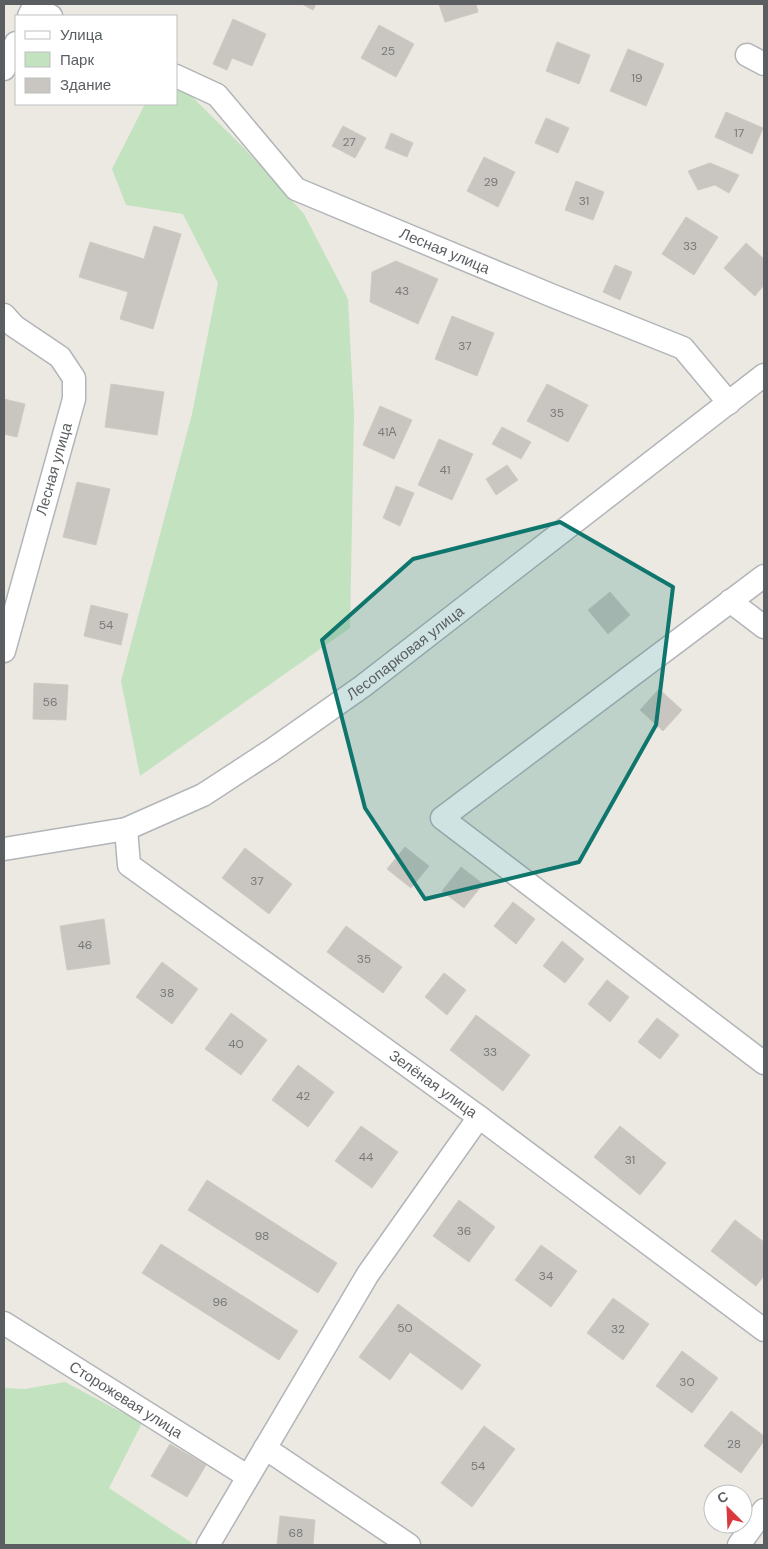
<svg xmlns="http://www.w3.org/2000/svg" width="768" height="1549" viewBox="0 0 768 1549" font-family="'DM Sans',sans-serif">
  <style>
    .green { fill: #c3e2c0 }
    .building { fill: #c9c5c0; stroke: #d0cac1 }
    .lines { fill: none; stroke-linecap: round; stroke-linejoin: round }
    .minor-casing { stroke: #b2b5b8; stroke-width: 25 }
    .minor { stroke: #fff; stroke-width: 22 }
    .marked { fill: #0f766e; fill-opacity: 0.2; stroke: #0f766e; stroke-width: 4; stroke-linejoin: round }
    .labels { text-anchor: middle; stroke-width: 4; stroke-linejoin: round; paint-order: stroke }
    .number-label { font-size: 12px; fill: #767879 }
    .street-label { font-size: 15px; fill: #5a5e61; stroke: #fff }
  </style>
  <rect width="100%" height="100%" fill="#ece9e2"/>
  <g class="green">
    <path d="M176,81l69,68 59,65 44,85 6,116 -4,213 -210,148 -19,-95 71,-267 26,-131 -35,-69 -57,-9 -14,-36 33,-65h31z"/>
    <path d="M65,1382l77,41 -33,65 83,55 -2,2h-186v-157l21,1z"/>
  </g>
  <g class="building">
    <path d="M302,4h14l-3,6z"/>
    <path d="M439,4h37l2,8 -33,10z"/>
    <path d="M233,19l33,15 -14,32 -20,-8 -5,12 -14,-6z"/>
    <path d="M379,25l35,19 -18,33 -35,-19z"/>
    <path d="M557,42l33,13 -11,29 -33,-13z"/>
    <path d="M628,49l36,15 -18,42 -36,-15z"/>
    <path d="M726,112l37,16 -11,26 -37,-17z"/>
    <path d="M546,118l23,10 -11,25 -23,-10z"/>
    <path d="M343,126l23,12 -11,20 -23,-12z"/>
    <path d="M391,133l22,10 -6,14 -22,-9z"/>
    <path d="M484,157l31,15 -17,35 -31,-16z"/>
    <path d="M710,163l29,12 -10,18 -14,-8 -17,5 -10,-19z"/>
    <path d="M576,181l28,11 -11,28 -28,-10z"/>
    <path d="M686,217l32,20 -24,38 -32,-21z"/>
    <path d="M154,226l27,8 -28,95 -33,-10 8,-27 -49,-15 11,-35 54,17z"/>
    <path d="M746,243l18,16v26l-9,11 -31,-28z"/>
    <path d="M396,261l42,18 -20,45 -48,-22 2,-30z"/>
    <path d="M615,265l17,7 -12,28 -17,-8z"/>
    <path d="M452,316l42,17 -17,43 -42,-17z"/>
    <path d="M111,384l53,8 -7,43 -52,-8z"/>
    <path d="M547,384l41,21 -20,37 -41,-21z"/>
    <path d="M4,399l21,5 -8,33 -13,-3z"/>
    <path d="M380,406l32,14 -18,39 -31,-14z"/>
    <path d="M502,427l29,15 -10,17 -29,-15z"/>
    <path d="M439,439l34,15 -21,46 -34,-15z"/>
    <path d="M507,465l11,15 -22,15 -10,-16z"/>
    <path d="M77,482l33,7 -14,56 -33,-8z"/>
    <path d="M396,486l18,7 -14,33 -17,-8z"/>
    <path d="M610,592l20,23 -22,19 -20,-24z"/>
    <path d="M91,605l37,9 -7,31 -37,-9z"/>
    <path d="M34,683l34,2 -2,35 -33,-1z"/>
    <path d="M659,689l23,21 -19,21 -23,-21z"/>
    <path d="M405,847l24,19 -18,22 -24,-19z"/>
    <path d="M245,848l47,36 -23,30 -47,-36z"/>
    <path d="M461,867l22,17 -19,24 -22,-17z"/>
    <path d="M513,902l22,17 -19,25 -22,-18z"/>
    <path d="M104,919l6,45 -43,6 -7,-44z"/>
    <path d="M346,926l56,41 -19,26 -56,-41z"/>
    <path d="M562,941l22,18 -19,24 -22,-17z"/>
    <path d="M162,962l36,27 -26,35 -36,-27z"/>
    <path d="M444,973l22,17 -19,25 -22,-18z"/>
    <path d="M607,980l22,17 -19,25 -22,-18z"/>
    <path d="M231,1013l36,27 -26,35 -36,-26z"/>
    <path d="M476,1015l54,40 -27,36 -53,-41z"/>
    <path d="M657,1018l22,17 -19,24 -22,-17z"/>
    <path d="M298,1065l36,27 -26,35 -36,-27z"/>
    <path d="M361,1126l37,26 -26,36 -37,-27z"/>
    <path d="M620,1126l46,37 -26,32 -46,-38z"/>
    <path d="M207,1180l130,83 -19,30 -130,-83z"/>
    <path d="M459,1200l36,27 -26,35 -36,-26z"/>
    <path d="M735,1220l29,22v34l-8,10 -45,-35z"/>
    <path d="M161,1244l137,87 -19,29 -137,-87z"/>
    <path d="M541,1245l36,26 -26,36 -36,-27z"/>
    <path d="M613,1298l36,26 -26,36 -36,-27z"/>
    <path d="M398,1304l83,61 -19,25 -52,-38 -20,28 -31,-23z"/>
    <path d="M682,1351l36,27 -26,35 -36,-27z"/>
    <path d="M731,1411l33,25v5l-23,32 -37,-27z"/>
    <path d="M484,1426l31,23 -43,58 -31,-24z"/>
    <path d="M170,1444l36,21 -19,32 -36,-21z"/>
    <path d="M280,1516l35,4 -2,25h-36z"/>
  </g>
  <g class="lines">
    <defs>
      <g id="minor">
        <path d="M29,16l4,-8 18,8"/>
        <path d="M747,55l17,9"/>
        <path d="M4,69l12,-26"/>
        <path id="s1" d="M176,76l41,19 79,94 257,107 130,52 46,55"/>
        <path d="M4,315l10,11 46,31 14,21v21l-70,252"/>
        <path d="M764,576l-322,242 322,245"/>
        <path d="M730,601l34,26"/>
        <path id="s2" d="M126,829l3,36 350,252 285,213"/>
        <path id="s3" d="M4,849l122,-20 77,-34 69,-45 91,-64 401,-311"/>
        <path id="s4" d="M4,1323l243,153"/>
        <path d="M265,1448l144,97"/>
        <path d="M208,1545l160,-271 111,-157"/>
        <path d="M739,1545l25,-35"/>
      </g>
    </defs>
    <use href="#minor" class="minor-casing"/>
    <use href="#minor" class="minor"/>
  </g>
  <path class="marked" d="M560,522l113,65 -17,138 -77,137 -154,37 -60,-91 -43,-168 91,-81z"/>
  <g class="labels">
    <g class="number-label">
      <text x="388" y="55">25</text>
      <text x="637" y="82">19</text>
      <text x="739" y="137">17</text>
      <text x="349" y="146">27</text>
      <text x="491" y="186">29</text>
      <text x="584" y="205">31</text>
      <text x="690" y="250">33</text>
      <text x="402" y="295">43</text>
      <text x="465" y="350">37</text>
      <text x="557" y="417">35</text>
      <text x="387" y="436">41А</text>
      <text x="445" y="474">41</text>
      <text x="106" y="629">54</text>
      <text x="50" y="706">56</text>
      <text x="257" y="885">37</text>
      <text x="85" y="949">46</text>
      <text x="364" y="963">35</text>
      <text x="167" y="997">38</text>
      <text x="236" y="1048">40</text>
      <text x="490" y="1056">33</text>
      <text x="303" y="1100">42</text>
      <text x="366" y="1161">44</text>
      <text x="630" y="1164">31</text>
      <text x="464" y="1235">36</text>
      <text x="262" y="1240">98</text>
      <text x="546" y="1280">34</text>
      <text x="220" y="1306">96</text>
      <text x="405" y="1332">50</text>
      <text x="618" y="1333">32</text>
      <text x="687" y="1386">30</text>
      <text x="734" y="1448">28</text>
      <text x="478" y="1470">54</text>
      <text x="296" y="1537">68</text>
    </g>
    <g class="street-label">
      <text dy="5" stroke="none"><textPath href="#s1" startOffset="329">Лесная улица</textPath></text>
      <text transform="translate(54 469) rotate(-74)" y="5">Лесная улица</text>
      <text dy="5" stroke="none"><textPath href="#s3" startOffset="455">Лесопарковая улица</textPath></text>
      <text dy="5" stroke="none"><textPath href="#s2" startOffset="411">Зелёная улица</textPath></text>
      <text dy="5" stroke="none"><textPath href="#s4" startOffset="144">Сторожевая улица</textPath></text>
    </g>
  </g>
  <rect width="768" height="1549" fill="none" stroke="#5a5e61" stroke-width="10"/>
  <rect x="15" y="15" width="162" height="90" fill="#ffffff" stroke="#bdbfc0"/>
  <rect x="25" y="31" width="25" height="8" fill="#ffffff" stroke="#bdbfc0"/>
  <text x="60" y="40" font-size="15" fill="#5a5e61">Улица</text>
  <rect x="25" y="52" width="25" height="15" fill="#c3e2c0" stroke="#bdbfc0"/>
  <text x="60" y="65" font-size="15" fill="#5a5e61">Парк</text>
  <rect x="25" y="78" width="25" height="15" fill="#c9c5c0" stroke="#bdbfc0"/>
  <text x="60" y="90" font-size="15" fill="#5a5e61">Здание</text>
  <g transform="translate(728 1509) rotate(336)"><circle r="24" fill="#ffffff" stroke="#bdbfc0"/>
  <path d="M0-4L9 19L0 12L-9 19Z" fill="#da393d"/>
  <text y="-8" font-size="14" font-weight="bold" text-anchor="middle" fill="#5a5e61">С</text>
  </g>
</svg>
